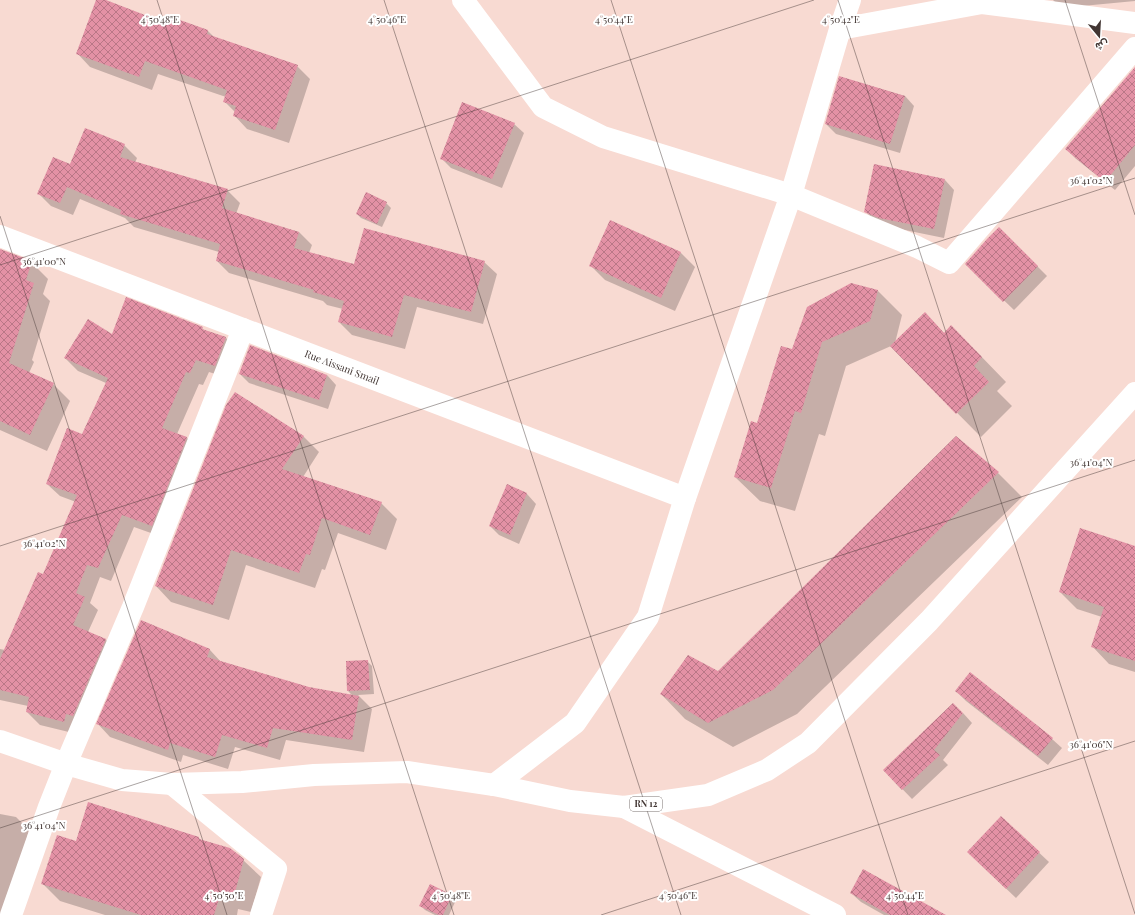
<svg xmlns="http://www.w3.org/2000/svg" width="1135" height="915" viewBox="0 0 1135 915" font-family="'Playfair Display',Vazirmatn,serif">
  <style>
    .shadow { fill: #0003 }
    .building { fill: url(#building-cross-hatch) }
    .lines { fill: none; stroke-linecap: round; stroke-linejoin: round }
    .minor { stroke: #fff; stroke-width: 22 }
    .primary { stroke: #fff; stroke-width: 22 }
    .ticks { fill: none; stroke: #423633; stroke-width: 1; stroke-opacity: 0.45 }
    .labels { text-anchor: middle; stroke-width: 4; stroke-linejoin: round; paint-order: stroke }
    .shield { fill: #fff; stroke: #7b7270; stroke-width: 1 }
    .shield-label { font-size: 9px; font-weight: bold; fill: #423633 }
    .street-label { font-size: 10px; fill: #423633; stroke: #fff }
    .ticks-label { font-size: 10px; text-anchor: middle; fill: #423633; stroke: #fff; stroke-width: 4; stroke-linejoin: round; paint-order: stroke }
  </style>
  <defs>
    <pattern id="building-cross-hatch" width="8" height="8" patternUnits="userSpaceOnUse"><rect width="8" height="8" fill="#e391a5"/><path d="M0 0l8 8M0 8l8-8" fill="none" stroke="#ba7787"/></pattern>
  </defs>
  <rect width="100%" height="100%" fill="#f8dad2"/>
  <g class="shadow">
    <path d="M97,0h6l61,23 2,-7 42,15 7,7 82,28 13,13 -21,64 -42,-14 -13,-14 1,-3 -11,-11 2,-4 -68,-23 -6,16 -62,-23 -13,-14z"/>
    <path d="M1053,0h82v1l-74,7z"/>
    <path d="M1135,69v97l-20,24 -40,-32 -9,-10z"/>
    <path d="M840,77l65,19 9,10 -14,47 -64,-19 -10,-10z"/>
    <path d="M514,124l10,9 -22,55 -51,-20 -10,-10z"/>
    <path d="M124,145l13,13 -2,5 92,27 13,13 -4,11 63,18 13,13 -3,8 46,12 129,-3 13,12 -14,50 -66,-17 -12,42 -53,-14 -13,-13 4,-13 -16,-4 -4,-4 -94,-28 -12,-12 2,-9 -85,-25 -9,-9 -45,-19 -7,16 -22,-9 -12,-12 31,-29z"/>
    <path d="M945,180l9,10 -10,48 -54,-11 -15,-6 -10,-10z"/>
    <path d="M386,203l5,5 -9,19 -21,-9 -4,-4z"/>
    <path d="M611,222l70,31 14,14 -20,44 -70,-31 -14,-14z"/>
    <path d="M999,228l48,48 -33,34 -48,-46z"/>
    <path d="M0,250l31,12 17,17 -5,15 7,7 -18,59 2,2 -5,11 24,11 17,17 -23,50 -47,-21z"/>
    <path d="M851,284l27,7 24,24 -7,28 30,-30 20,21 31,17 30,31 -9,9 15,15 -31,31 -90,-91 -45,20 -21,70 -6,-2 -24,77 -35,-10 -25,-24 23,-53 35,-74z"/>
    <path d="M202,328l3,3 21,7 13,12 -11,28 -19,-6 -6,13 -4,-1 -22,50 9,3 13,13 -34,88 -31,-11 -23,54 -11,-4 -10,26 8,7 -10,22 17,7 13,13 -41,82 -37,-9 -13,-13 1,-6 -28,-6v-51l5,1 39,-75 32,-73 -16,-6 -13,-12 36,-49 23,-52 -28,-12 -13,-13 47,-23z"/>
    <path d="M240,374l87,1 9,10 -8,24 -79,-26z"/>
    <path d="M227,405l76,31 16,16 -16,25 78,26 16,16 -11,31 -48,-17 -13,37 -3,-1 -7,19 -69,-23 -17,55 -58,-18 -15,-16z"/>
    <path d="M956,438l42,35 24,24 -225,217 -64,33 -48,-28 -24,-25 57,-22z"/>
    <path d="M507,486l20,8 9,10 -17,40 -20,-9 -9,-9z"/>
    <path d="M1135,547v125l-26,-8 -17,-18 10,-29 -25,-8 -17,-17z"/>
    <path d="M142,621l68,29 12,13 87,25 44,8 -5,-5 -1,-29 20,-1 5,5 2,28 -16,1 14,14 -8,43 -78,-12 -6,20 -45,-13 -7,22 -45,-14 -2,7 -71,-25 -12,-13z"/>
    <path d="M956,691l96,48 10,9 -14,17 -82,-64z"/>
    <path d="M963,713l9,10 -29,37 5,5 -36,34 -28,-29z"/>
    <path d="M0,814l16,3 13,13 -22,85h-7z"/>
    <path d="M1001,817l48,45 -33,36 -38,-36z"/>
    <path d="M199,838l2,2 42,20 18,17 -10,35 -13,-3 -1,6h-132l-45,-14 -17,-17 34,-42z"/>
    <path d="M851,893l76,22h-43l-23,-13z"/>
    <path d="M451,896l5,4 -7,15h-14l-10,-5 -5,-5z"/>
  </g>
  <g class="building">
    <path d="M96,0h10l57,22 3,-7 42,15 -1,4 91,31 -23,65 -42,-14 3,-10 -13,-4 4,-12 -82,-29 -6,16 -63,-23z"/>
    <path d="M1135,67v78l-30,37 -40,-33z"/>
    <path d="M839,76l66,20 -15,48 -65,-20z"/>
    <path d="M462,102l53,21 -23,56 -52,-20z"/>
    <path d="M85,128l40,16 -5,13 108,32 -6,19 77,24 -5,16 60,16 10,-36 121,33 -14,51 -67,-17 -12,42 -54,-15 6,-21 -31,-9 1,-2 -98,-29 4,-17 -100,-30 1,-4 -54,-23 -7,16 -23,-9 16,-37 17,7z"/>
    <path d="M874,164l71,15 -11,50 -55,-11 -15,-6z"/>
    <path d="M366,192l21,10 -10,22 -21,-10z"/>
    <path d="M610,220l71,32 -20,46 -72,-32z"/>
    <path d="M999,227l39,39 -35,36 -38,-38 22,-25z"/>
    <path d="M0,249l32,12 -6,19 8,3 -25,80 45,20 -24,52 -30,-14z"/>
    <path d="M851,283l27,7 -8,31 -48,21 -21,71 -6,-2 -24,77 -37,-11 17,-56 6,2 24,-77 11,3 15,-42z"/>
    <path d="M126,297l77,30 -1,2 24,8 -11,29 -19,-6 -6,13 -4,-1 -24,56 25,9 -35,89 -30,-11 -24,53 -11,-3 -11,28 9,4 -12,28 33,14 -33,77 -7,-2 -2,8 -38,-10 3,-15 -29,-7v-31l38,-87 5,2 34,-79 -31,-11 21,-56 15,6 26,-56 -44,-20 24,-39 24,15z"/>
    <path d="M925,312l19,21 7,-8 31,32 -8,9 15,16 -33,32 -66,-68z"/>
    <path d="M250,345l77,30 -8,25 -80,-26z"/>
    <path d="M235,392l69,44 -22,33 100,33 -12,33 -48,-17 -12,37 -4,-1 -7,19 -68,-23 -18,55 -58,-19 71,-181z"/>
    <path d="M956,436l43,36 -226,218 -65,33 -48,-29 28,-39 30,16z"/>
    <path d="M507,484l20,9 -17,42 -21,-9z"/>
    <path d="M1080,528l55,18v115l-44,-14 13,-40 -45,-15z"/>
    <path d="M141,620l69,29 -3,8 102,30 50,9 -7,44 -79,-12 -6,20 -45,-13 -7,22 -45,-14 -2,7 -72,-26z"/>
    <path d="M368,660l2,30 -23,1 -1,-30z"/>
    <path d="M970,672l83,66 -15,18 -83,-65z"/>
    <path d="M953,703l10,10 -29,37 6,5 -38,35 -19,-20z"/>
    <path d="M88,802l111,35v2l31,9 14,11 -10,37 -13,-4 -7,23h-73l-100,-31 16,-49 19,6z"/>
    <path d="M1001,816l39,36 -34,37 -39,-37z"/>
    <path d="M863,869l83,46h-56l-40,-22z"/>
    <path d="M430,884l22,11 -9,20h-4l-20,-9z"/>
  </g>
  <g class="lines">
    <g class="minor">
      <path d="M463,0l80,107 60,30 188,58 126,52 32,16 186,-215"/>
      <path d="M840,29l142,-26 153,20"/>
      <path d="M0,236l685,262"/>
      <path d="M172,784l104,85 -15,46"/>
      <path d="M494,785l81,-62 73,-106 37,-119 106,-303 49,-166 10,-29"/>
      <path d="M624,807l211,108"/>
      <path d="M11,915l38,-108 17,-43 67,-157 110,-278"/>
    </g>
    <path class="primary" d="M0,741l66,23 56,16 50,4 70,-2 72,-7 93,-3 87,13 76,16 54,6 84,-12 59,-25 41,-27 121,-122 206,-228"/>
  </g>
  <path class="ticks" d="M157,0l297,915M384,0l297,915M611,0l297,915M838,0l297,914M1065,0l70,215M0,216l227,699M0,265l814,-265M0,546l1135,-368M0,828l1135,-368M601,915l534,-174"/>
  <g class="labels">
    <rect class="shield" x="630" y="797" width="32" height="14" rx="3"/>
    <g class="shield-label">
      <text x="646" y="807">RN 12</text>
    </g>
    <g class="street-label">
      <text transform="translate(342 367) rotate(21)" y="4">Rue Aissani Smail</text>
    </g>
  </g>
  <g class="ticks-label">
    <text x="160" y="23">4°50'48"E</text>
    <text x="387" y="23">4°50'46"E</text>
    <text x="614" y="23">4°50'44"E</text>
    <text x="841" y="23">4°50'42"E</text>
    <text x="1091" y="184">36°41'02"N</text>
    <text x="44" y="265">36°41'00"N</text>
    <text x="1091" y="466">36°41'04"N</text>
    <text x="44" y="547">36°41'02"N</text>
    <text x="1091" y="748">36°41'06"N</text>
    <text x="44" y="829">36°41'04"N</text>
    <text x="224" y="899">4°50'50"E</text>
    <text x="451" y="899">4°50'48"E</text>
    <text x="678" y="899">4°50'46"E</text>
    <text x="905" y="899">4°50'44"E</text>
  </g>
  <g transform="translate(1099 36) rotate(162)" stroke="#ffffff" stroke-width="3" paint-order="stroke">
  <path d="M0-3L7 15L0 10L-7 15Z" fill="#423633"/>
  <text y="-6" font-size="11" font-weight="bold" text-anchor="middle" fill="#423633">ش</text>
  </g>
</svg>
